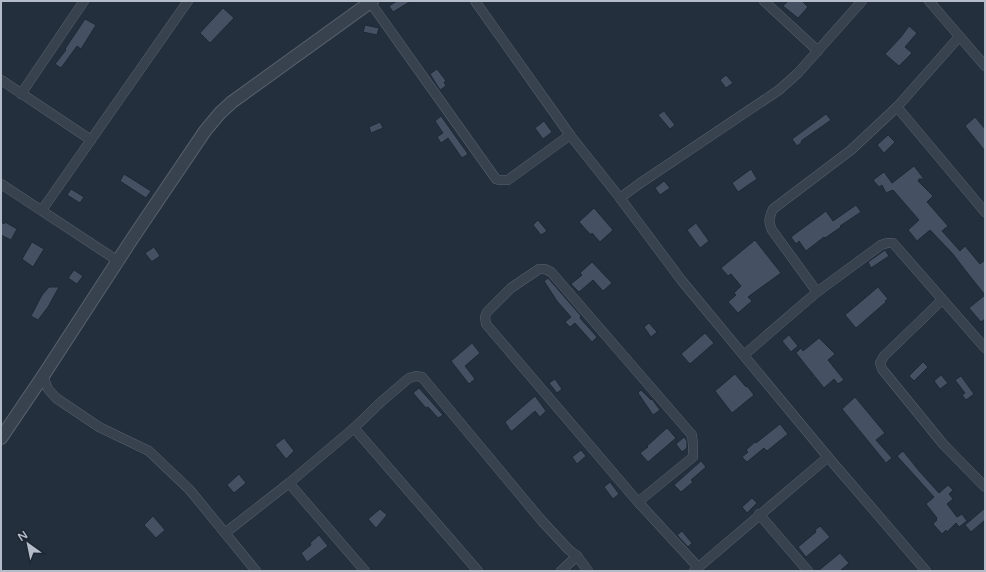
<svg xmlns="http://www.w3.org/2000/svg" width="986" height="572" viewBox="0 0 986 572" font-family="'Varela Round',sans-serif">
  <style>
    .building { fill: #455162; stroke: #1f2835 }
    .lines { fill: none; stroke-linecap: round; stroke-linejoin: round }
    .minor-casing { stroke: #565f6c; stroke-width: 10 }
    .tertiary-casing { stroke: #565f6c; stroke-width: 14 }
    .minor { stroke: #38414e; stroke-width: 9 }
    .tertiary { stroke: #38414e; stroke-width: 12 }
  </style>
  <rect width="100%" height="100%" fill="#242f3e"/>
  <g class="building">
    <path d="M397,1h14l-18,11 -4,-6z"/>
    <path d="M788,1h14l6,6 -10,11 -15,-12z"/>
    <path d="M223,8l11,10 -24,25 -10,-10z"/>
    <path d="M85,19l11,6 -15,24 -4,-3 -16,22 -6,-4 11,-14 -1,-1z"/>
    <path d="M365,25l14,3 -2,7 -14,-3z"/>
    <path d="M909,26l8,7 -12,14 7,6 -13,13 -14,-12 16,-17z"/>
    <path d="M437,69l9,12 -2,1 2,4 -6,4 -10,-16z"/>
    <path d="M726,75l7,8 -7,5 -6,-8z"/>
    <path d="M664,111l11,14 -5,4 -12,-14z"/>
    <path d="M826,114l5,6 -30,21 1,1 -5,4 -5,-7z"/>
    <path d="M441,116l27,38 -6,4 -14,-20 -7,5 -4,-6 6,-4 -8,-12z"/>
    <path d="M975,117l10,12v22l-20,-25z"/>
    <path d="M544,121l8,11 -9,7 -8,-11z"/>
    <path d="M380,122l3,6 -12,5 -2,-6z"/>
    <path d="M888,135l7,7 -11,11 -7,-8z"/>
    <path d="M914,166l10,13h-5l-1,2 15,15 -6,6 21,24 -6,5 18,20 5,-5 15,18 5,-4v59l-4,3 -12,-14 16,-13 -16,-20 -17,-22 -22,-23 -13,11 -9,-11 11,-10 -26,-30 -7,3 -4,-8 -3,2 -6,-7 11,-8 8,11z"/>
    <path d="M751,169l6,10 -19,13 -6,-9z"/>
    <path d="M124,174l27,17 -5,7 -26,-17z"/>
    <path d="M664,181l6,7 -10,7 -5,-7z"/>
    <path d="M71,189l13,8 -4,6 -13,-8z"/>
    <path d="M856,205l5,7 -21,14 1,1 -16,11 -1,-1 -18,14 -7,-10 -3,3 -5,-7 35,-26 7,10z"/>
    <path d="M594,208l19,22 -13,12 -8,-9 -1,2 -12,-13z"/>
    <path d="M538,220l9,11 -6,4 -8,-10z"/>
    <path d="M1,222l3,2 1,-2 12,7 -6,11 -10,-5z"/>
    <path d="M696,223l13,18 -9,7 -13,-18z"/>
    <path d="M755,240l26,33 -33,24 4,4 -14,12 -10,-11 8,-7 -2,-2 7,-7 -10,-12 -3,2 -7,-8z"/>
    <path d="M32,242l12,7 -11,18 -11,-8z"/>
    <path d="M154,247l6,9 -7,5h-2l-6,-8z"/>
    <path d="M885,250l4,6 -18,12 -3,-6z"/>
    <path d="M592,262l20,21 -9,8 -10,-11 -14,12 -8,-8 11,-9 -2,-2z"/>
    <path d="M74,270l9,6 -6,8 -9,-6z"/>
    <path d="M548,278l33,38 -1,2 17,19 -5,5 -17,-19 -5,4 -5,-5 6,-5 -14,-16 -13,-20z"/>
    <path d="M49,287h10l-11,20 -10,13 -7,-4 11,-21z"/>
    <path d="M878,287l10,12 -3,2 1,1 -30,26 -11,-13z"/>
    <path d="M649,323l8,9 -6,5 -7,-10z"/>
    <path d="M705,333l9,10 -24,21 -9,-10z"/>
    <path d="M789,335l9,11 -7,6 -9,-11z"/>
    <path d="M819,338l16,16 -7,6 16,20 -6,4 -4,-5 -10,9 -28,-35 5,-5 2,3z"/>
    <path d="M472,343l8,10 -15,13 10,13 -6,5 -18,-23z"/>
    <path d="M923,362l5,5 -14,14 -5,-5z"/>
    <path d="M735,374l11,13 1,-1 7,9 -22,18 -17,-22z"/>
    <path d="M941,375l7,8 -8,6 -6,-8z"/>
    <path d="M961,376l13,18 -8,6 -4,-5 3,-2 -10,-13z"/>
    <path d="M555,379l7,10 -5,4 -8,-10z"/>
    <path d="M419,388l24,27 -5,3 -10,-11 -2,1 -13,-15z"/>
    <path d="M641,390l10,10 1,-1 8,11 -7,5 -15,-22z"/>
    <path d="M535,396l11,15 -6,6 -5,-6 -23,20 -2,-1 -5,-8z"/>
    <path d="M855,397l30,36 -9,7 16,18 -6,5 -44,-54z"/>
    <path d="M780,424l8,10 -21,17 -3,-3 -17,14 -5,-5 6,-5 -2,-2 9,-8 1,1z"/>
    <path d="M667,428l9,10 -28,24 -8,-9 8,-6 -1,-1z"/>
    <path d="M684,437l3,4v7l-5,4 -6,-8z"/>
    <path d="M284,438l10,13 -8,8 -11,-14z"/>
    <path d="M581,450l5,6 -9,8 -5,-7z"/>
    <path d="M903,451l17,21 19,21 9,-8 5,5 -4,4 4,5 -6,5 10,13 5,-3 5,7 -8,6 -3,-4 -9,9 -1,-2 -4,4 -9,-10 4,-4 -1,-1 1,-1 -11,-14 8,-7 -37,-41z"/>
    <path d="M701,461l5,6 -15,13 2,2 -12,10 -7,-7z"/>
    <path d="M239,474l7,9 -12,10 -7,-8z"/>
    <path d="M610,482l9,12 -6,5 -9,-12z"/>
    <path d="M752,498l5,5 -10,10 -5,-6z"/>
    <path d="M985,508v12l-14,12 -6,-7z"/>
    <path d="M380,509l7,6 -11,13 -8,-9z"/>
    <path d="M153,516l12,14 -9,8 -12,-13z"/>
    <path d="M820,526l10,11 -24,20 -8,-10 18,-15 -1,-2z"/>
    <path d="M682,531l10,12 -4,4 -11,-12z"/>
    <path d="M319,535l9,11 -21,16 -6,-9 10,-8 -1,-2z"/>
    <path d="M840,553l9,10 -9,8h-22z"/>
  </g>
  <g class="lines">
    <defs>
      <g id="minor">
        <path d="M475,1l95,134 50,63 62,83 146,176 98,114"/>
        <path d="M764,1l54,50"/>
        <path d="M929,1l56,65"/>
        <path d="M370,2l126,177 3,1h9l62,-45"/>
        <path d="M1,80l90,60"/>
        <path d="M21,94l63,-93"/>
        <path d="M897,107l88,105"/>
        <path d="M1,184l117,77"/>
        <path d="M620,198l19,-14 140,-94 19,-17 64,-72"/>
        <path d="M42,210l146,-209"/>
        <path d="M817,292l-45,-62c-4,-9 -3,-12 1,-21l78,-59 46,-43 62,-70"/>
        <path d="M942,300l-58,56 -4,7 2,6 61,75 42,43"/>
        <path d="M744,355l73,-63 64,-47 6,-2h6l92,105"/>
        <path d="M43,376l5,13 8,9 43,29 50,24 40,38 67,82"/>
        <path d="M354,428l124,143"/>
        <path d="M289,483l76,88"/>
        <path d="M638,502l55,-45v-12l-1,-10 -141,-163 -6,-3h-6l-28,19 -24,24 -2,5 1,7 152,178 60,65"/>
        <path d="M759,514l49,57"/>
        <path d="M225,533l64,-50 65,-55 28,-27 27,-23 7,-2 6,1 120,144 27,29 8,6 11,15"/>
        <path d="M561,571l16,-15"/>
        <path d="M694,571l134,-114"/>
      </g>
      <path id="tertiary" d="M1,438l42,-62 89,-137 73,-108 15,-18 12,-11 140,-101"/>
    </defs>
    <use href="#minor" class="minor-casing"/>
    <use href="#tertiary" class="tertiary-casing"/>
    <use href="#minor" class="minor"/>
    <use href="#tertiary" class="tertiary"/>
  </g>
  <rect width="986" height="572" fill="none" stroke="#b4bcc9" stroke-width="4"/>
  <g transform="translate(28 544) rotate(327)" stroke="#1d2633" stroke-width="3" paint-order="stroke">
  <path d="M0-3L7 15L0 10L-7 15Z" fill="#b4bcc9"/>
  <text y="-6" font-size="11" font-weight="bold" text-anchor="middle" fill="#b4bcc9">N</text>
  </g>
</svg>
